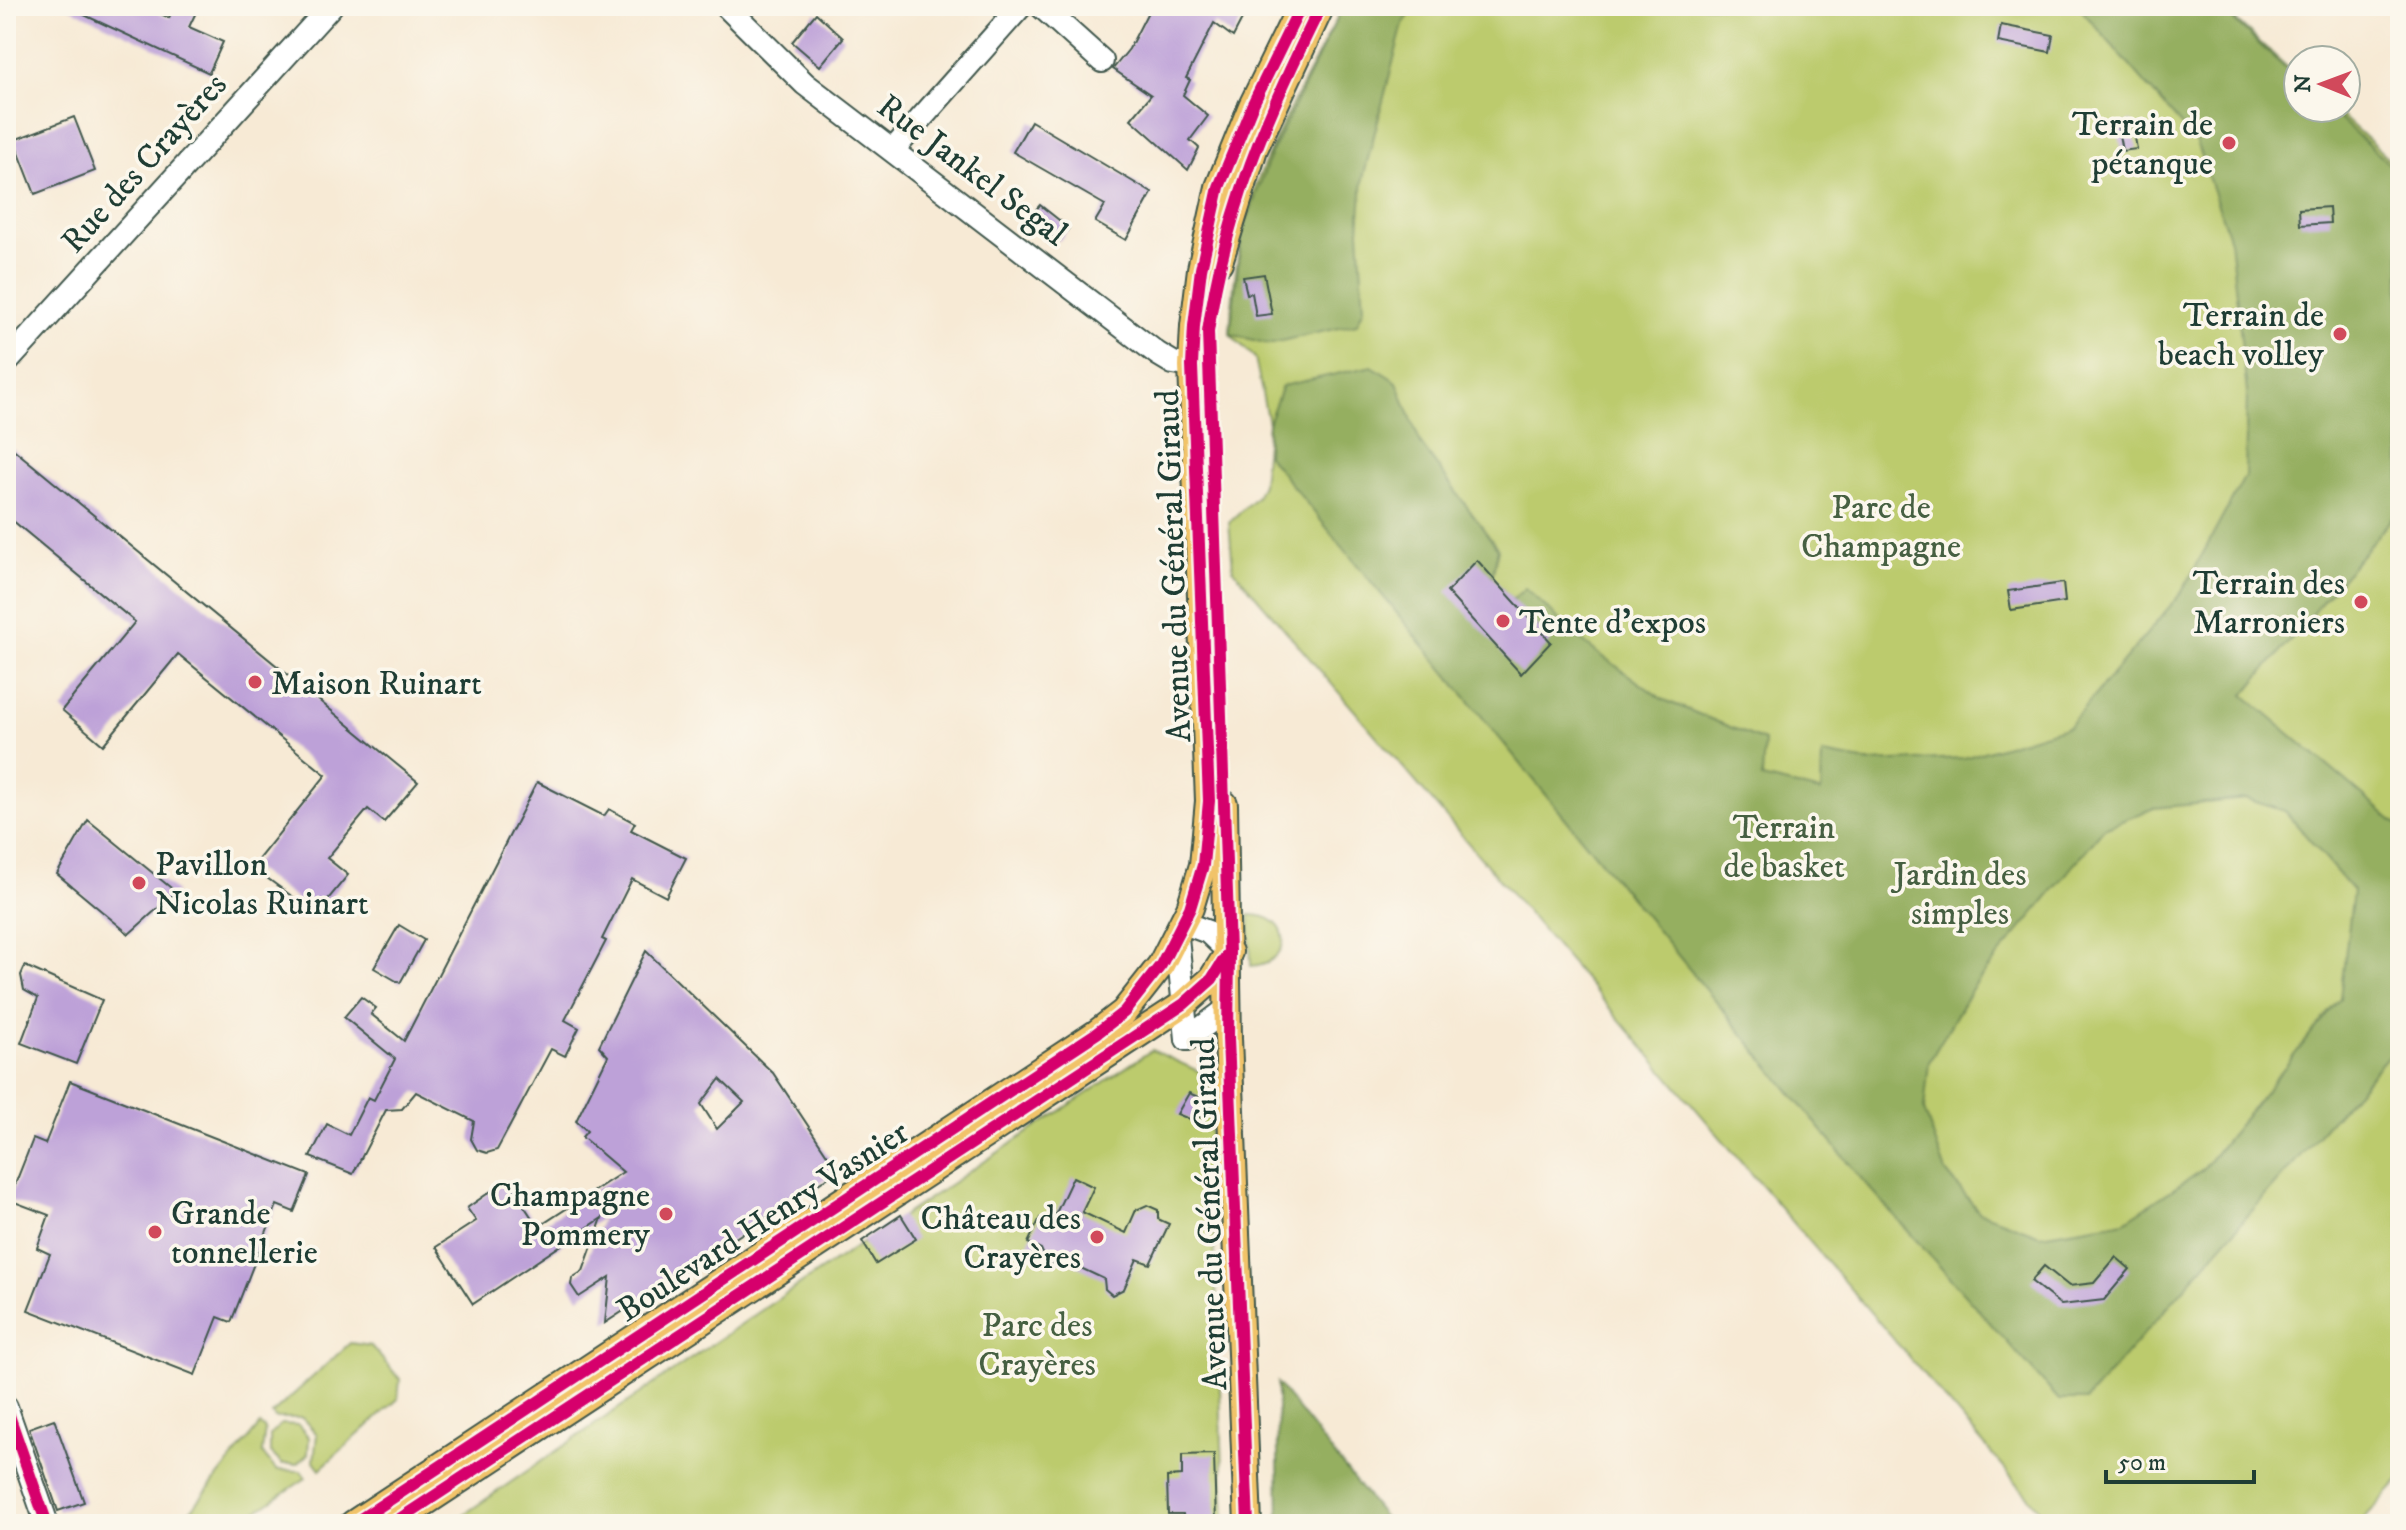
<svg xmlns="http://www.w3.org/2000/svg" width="2406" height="1530" viewBox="0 0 2406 1530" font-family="'IM FELL DW Pica',serif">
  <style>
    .green { fill: #bccb6d; stroke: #6e8450; stroke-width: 2 }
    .forest { fill: #95af60; stroke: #5a764a; stroke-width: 2; fill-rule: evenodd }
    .building { fill: #bda1d8; fill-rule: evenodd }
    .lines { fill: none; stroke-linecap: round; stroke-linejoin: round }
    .minor-casing { stroke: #3f574c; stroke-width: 26 }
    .major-casing { stroke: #3f574c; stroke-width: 30 }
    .minor { stroke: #fff; stroke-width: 22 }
    .major { stroke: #f1c369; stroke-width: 26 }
    .cycleway-casing { stroke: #fbf7ec; stroke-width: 17 }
    .cycleway { stroke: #d6006c; stroke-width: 12 }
    .poi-dot { fill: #d1495b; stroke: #fbf7ec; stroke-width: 3 }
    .labels { text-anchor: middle; stroke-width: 7; stroke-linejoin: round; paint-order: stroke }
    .poi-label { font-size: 34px; fill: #1f3d34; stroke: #fbf7ec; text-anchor: end }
    .street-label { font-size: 34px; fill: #1f3d34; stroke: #fbf7ec }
    .park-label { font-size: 34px; fill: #466042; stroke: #fbf7ec }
  </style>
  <rect width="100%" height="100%" fill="#fbf7ec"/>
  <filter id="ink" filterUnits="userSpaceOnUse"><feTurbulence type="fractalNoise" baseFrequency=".0125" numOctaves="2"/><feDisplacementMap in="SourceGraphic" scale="16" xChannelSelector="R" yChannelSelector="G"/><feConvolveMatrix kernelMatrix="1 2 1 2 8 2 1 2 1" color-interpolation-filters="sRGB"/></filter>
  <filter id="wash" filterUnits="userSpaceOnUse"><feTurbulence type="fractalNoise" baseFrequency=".006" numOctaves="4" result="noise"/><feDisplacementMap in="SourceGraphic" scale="32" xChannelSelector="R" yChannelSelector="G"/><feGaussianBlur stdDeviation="1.8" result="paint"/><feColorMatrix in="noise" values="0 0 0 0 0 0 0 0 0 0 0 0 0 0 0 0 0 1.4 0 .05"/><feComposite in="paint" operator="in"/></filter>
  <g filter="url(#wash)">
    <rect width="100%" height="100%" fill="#f7ead5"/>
    <g class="green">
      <path d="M1343,6h877l78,71v31h35l67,61v1311l-41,44h-307l-819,-955 -4,-47 27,-25 6,-13 6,-61 -13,-65 -25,-24c2,-36 6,-74 14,-110 19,-76 65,-148 99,-218z"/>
      <path d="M1249,915c44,-1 47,47 2,51z"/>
      <path d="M1152,1050l48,22 8,-4 17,456h-775l322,-221z"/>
      <path d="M350,1343l21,3 29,33 -2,20 -78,70 -6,-8 3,-27 -15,-16h-27l-3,-4z"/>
      <path d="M281,1424l17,1 11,12 -1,17 -11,10h-15l-12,-12v-17z"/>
      <path d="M260,1425l5,4 -3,24 14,17 25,1 5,7 -69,46h-50l-4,-4z"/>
    </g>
    <g class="forest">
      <path d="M1343,6h73l-13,18 -40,154 -4,53 5,77 -7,16 -89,20 -38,-10 12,-100 29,-81z"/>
      <path d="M2078,6h140l80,74v28h30l72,66v335l-156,186 156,132v215l-314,358h-27l-194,-217 -598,-728 1,-32 14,-37 90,-20 25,16 24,62 77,105 -6,29 20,22 13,-12 62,57 75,54 102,42 -2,37 59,14 1,-38 47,8 95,-4 105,-32 113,-134 63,-116 2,-83 -17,-153 -34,-98zM2246,799l39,12 68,80 -13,107 -137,171 -78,52 -85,14 -61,-23 -33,-40 -22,-62 5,-48 44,-75 131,-159 50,-20z"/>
      <path d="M1277,1383l112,141h-110z"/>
    </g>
    <g id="blocks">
      <g class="building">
        <path d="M65,6h79l25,12 5,-12h25l-10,21 34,15 -14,31z"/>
        <path d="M1151,6h98l-16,31 -19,-14 -28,55 4,2 -7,15 25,21 -18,24 9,8 -11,22 -57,-51 20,-24 -38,-26 16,-20z"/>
        <path d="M816,13l27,25 -23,28 -28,-24z"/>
        <path d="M2001,25l52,10 -3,17 -52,-10z"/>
        <path d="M74,117l21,54 -60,23 -21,-54z"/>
        <path d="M1031,121l121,72 -26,47 -31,-18 10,-17 -92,-53z"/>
        <path d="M2132,121l5,28 -15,2 -5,-27z"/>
        <path d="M1040,205l29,23 -10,13 -31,-22z"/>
        <path d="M2329,207l1,16 -30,2 -1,-16z"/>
        <path d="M1264,274l8,40 -16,2 -4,-23 -5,1 -4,-17z"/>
        <path d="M6,443l412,339 -34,40 -16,-13 -41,49 21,17 -32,39 -64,-47 74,-92 -148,-121 -75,91 -41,-35 73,-88 -129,-107z"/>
        <path d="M1477,560l74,82 -30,32 -74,-82z"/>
        <path d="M2063,583l2,19 -54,8 -3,-19z"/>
        <path d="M537,782l67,34 5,-7 26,14 -4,7 55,28 -20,39 -34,-18 -30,60 4,2 -41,79 14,8 -14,28 -14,-7 -54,101 -10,3 -10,-3 -6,-11 3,-18 -58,-29 -14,17 -16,1 -33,64 -43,-17 17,-33 22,11 19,-38 6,3 21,-41 -51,-42 17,-20 15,11 -5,6 33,27z"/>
        <path d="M88,820l88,72 -47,42 -72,-60z"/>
        <path d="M399,925l25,15 -24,43 -26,-15z"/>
        <path d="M646,951l127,122 65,98 -233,152 5,-46 -31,20 -8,-12 1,-7 11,-7 19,-53 -129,86 -37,-57 40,-26 -9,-13 40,-28 31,47 85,-55 -41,-35 5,-6 -11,-10 32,-65 -9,-10zM720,1079l24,23 -27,27 -16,-25z"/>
        <path d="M25,966l77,34 -26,64 -55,-21 17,-45 -14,-8 -3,-15z"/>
        <path d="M70,1081l239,94 -15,37 -17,-7 -46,117 -13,-5 -23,58 -167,-65 22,-56 -13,-6 12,-33 -40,-15 24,-61 12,5z"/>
        <path d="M1189,1093l16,7v19l-9,-3 -2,5 -17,-7z"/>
        <path d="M1073,1177l21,10 -12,25 44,21 10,-23 11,-5 11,5v9l11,5 -19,40 -13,-5 -13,30 -12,6 -7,-6 -1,-10 -40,-19 -16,5 -7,-16 -13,-6 12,-25 10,8z"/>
        <path d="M901,1215l15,24 -40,25 -14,-23z"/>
        <path d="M2116,1257l14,12 -26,31 -43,5 -30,-24 13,-15 25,20 25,-3z"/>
        <path d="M54,1419l30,83 -26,9 -29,-83z"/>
        <path d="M1214,1454l2,70h-32l-1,-10h-15l-1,-37 15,-1v-21z"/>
      </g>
    </g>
  </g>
  <g filter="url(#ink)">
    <use href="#blocks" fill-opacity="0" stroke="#3f574c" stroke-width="2"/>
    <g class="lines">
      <defs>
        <g id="minor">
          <path d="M726,6l79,78 353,270 15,9 19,3"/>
          <path d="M1041,6l61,55"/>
          <path d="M893,150l128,-144"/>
          <path d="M6,363l325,-357"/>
          <path d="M1184,923l24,9 21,20"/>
          <path d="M1177,937l10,102"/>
          <path d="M1187,1039l41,-31"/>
          <path d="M6,1407l41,117"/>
        </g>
        <g id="major">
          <path d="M1219,262l35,-113 67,-143"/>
          <path d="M1224,804l4,234 20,486"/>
          <path d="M353,1524l744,-491 27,-21 37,-47 29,-57 13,-43 6,-64 -17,-435 2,-40 7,-57 18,-82 33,-81 49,-100"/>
          <path d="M392,1524l792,-520 28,-25 17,-27"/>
        </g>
      </defs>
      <use href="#minor" class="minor-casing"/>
      <use href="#major" class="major-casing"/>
      <use href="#minor" class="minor"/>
      <use href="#major" class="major"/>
      <defs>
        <g id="cycleway">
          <path d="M6,1407l41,117"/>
          <path d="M353,1524l744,-491 27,-21 37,-47 29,-57 13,-43 6,-64 -17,-435 2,-40 7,-57 18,-82 33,-81 49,-100"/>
          <path d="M392,1524l792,-520 28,-25 17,-27"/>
          <path d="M1248,1524l-20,-486 1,-86 -21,-620c17,-121 59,-218 113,-326"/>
        </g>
      </defs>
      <use href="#cycleway" class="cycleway-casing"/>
      <use href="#cycleway" class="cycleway"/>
    </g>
  </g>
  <g class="poi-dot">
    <circle cx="2229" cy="143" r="8"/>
    <circle cx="2340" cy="334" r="8"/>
    <circle cx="2361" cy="602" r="8"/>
    <circle cx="1503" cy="621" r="8"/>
    <circle cx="255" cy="682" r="8"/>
    <circle cx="139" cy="883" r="8"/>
    <circle cx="666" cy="1214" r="8"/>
    <circle cx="155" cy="1232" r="8"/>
    <circle cx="1097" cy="1237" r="8"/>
  </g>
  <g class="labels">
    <g class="poi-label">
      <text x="2213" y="135">Terrain de<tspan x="2213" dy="39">pétanque</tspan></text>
      <text x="2324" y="326">Terrain de<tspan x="2324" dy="39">beach volley</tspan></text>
      <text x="2345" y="594">Terrain des<tspan x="2345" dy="39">Marroniers</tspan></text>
      <text x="1519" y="633" text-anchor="start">Tente d'expos</text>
      <text x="271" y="694" text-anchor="start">Maison Ruinart</text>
      <text x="155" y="875" text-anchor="start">Pavillon<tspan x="155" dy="39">Nicolas Ruinart</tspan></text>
      <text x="650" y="1206">Champagne<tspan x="650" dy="39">Pommery</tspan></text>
      <text x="171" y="1224" text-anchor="start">Grande<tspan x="171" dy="39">tonnellerie</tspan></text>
      <text x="1081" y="1229">Château des<tspan x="1081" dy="39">Crayères</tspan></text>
    </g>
    <g class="street-label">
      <text transform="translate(143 162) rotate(-48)" y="12">Rue des Crayères</text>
      <text transform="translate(973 169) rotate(37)" y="12">Rue Jankel Segal</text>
      <text transform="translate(1172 566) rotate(-92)" y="12">Avenue du Général Giraud</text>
      <text transform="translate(1208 1214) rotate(-92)" y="12">Avenue du Général Giraud</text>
      <text transform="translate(762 1220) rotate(-33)" y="12">Boulevard Henry Vasnier</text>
    </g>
    <g class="park-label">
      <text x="1881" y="518">Parc de<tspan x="1881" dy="39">Champagne</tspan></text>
      <text x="1784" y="838">Terrain<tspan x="1784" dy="39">de basket</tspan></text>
      <text x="1960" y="885">Jardin des<tspan x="1960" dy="39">simples</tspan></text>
      <text x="1037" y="1336">Parc des<tspan x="1037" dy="39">Crayères</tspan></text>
    </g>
  </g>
  <rect width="2406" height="1530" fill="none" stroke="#fbf7ec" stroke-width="32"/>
  <g transform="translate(2322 84) rotate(271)"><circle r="38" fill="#fbf7ec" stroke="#a3ada2" stroke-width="2"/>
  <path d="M0-6L14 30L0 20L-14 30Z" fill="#d1495b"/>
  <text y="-12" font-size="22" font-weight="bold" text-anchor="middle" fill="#1f3d34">N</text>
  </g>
  <path d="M2106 1470v12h148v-12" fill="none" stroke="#1f3d34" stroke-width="4"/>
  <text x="2118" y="1470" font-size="24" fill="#1f3d34" stroke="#fbf7ec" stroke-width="6" paint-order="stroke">50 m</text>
</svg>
